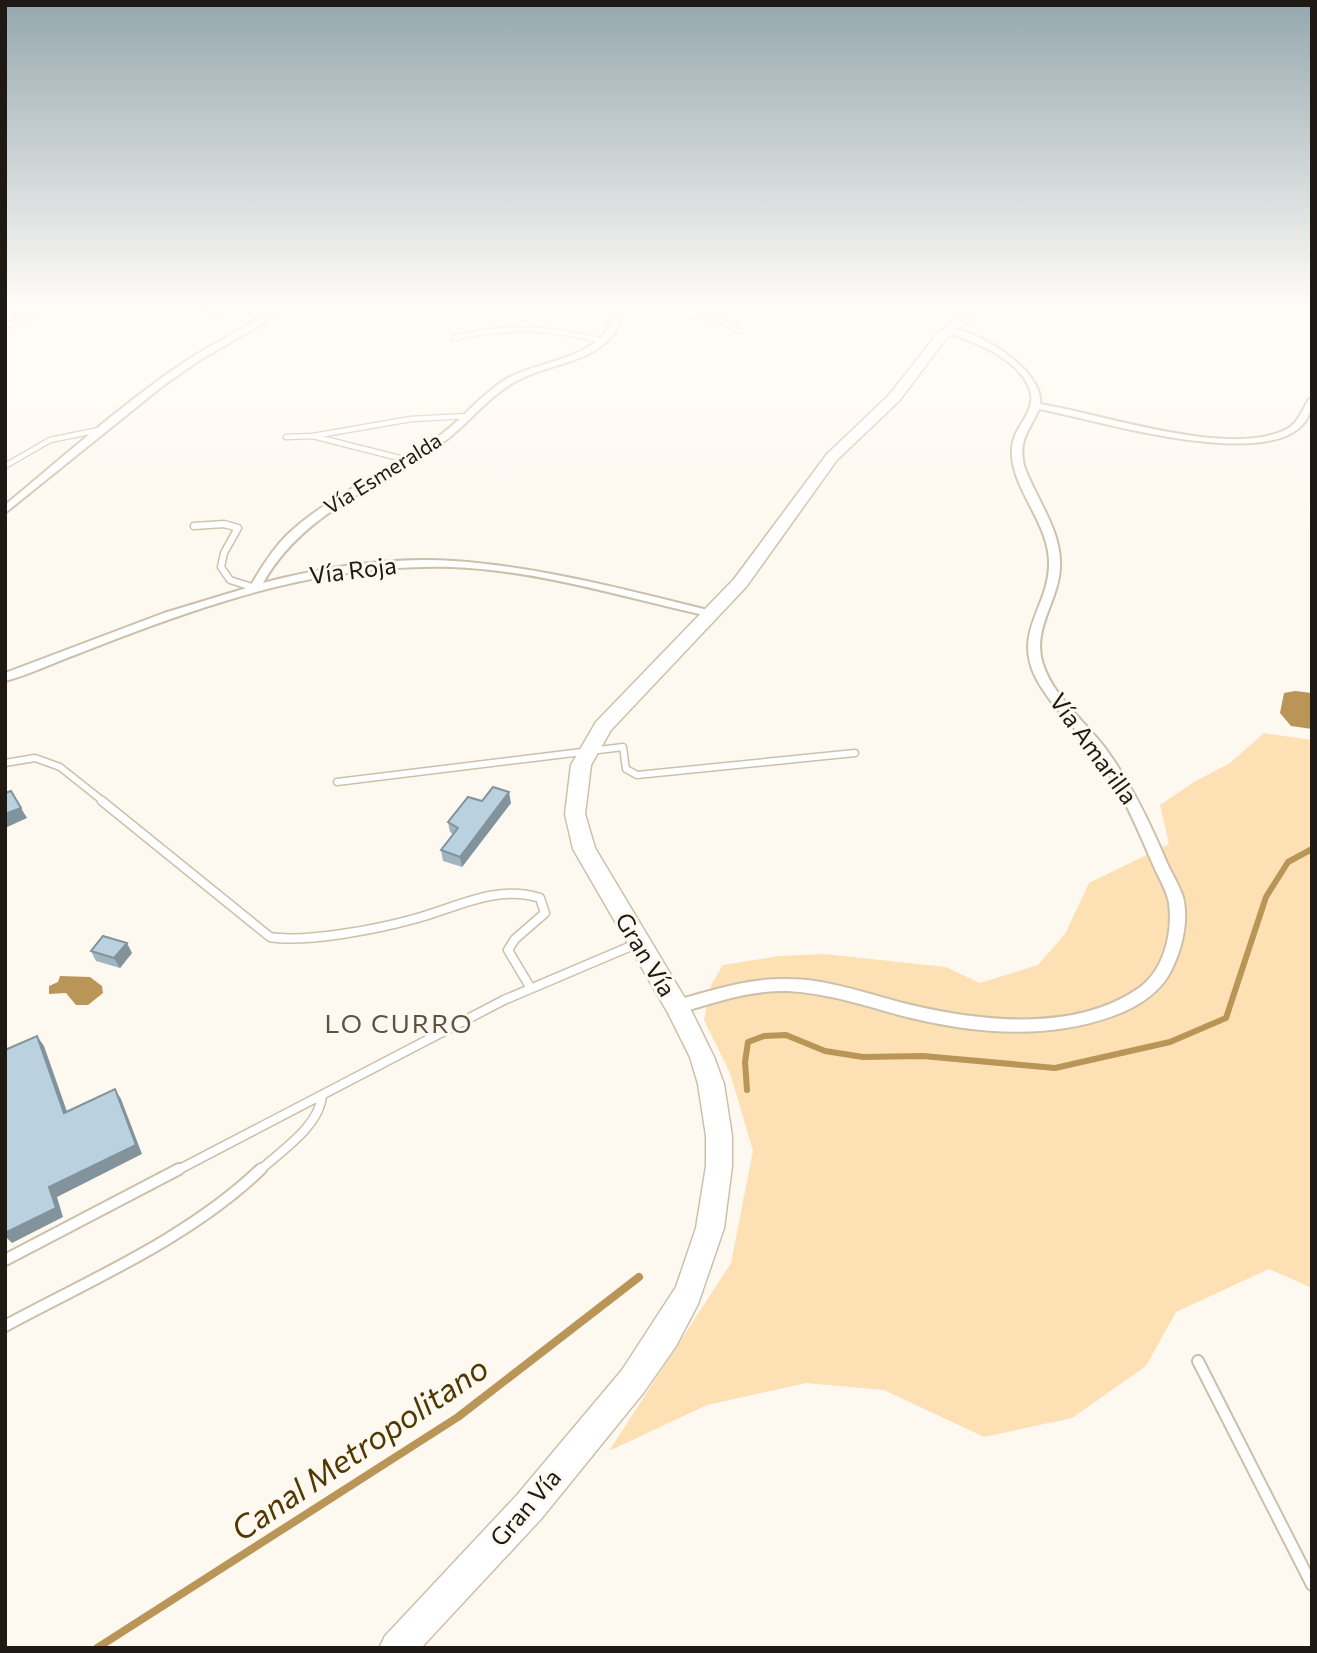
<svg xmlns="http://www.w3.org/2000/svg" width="1317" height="1653" viewBox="0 0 1317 1653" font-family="Commissioner,sans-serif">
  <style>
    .green { fill: #fde0b4 }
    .water { fill: #ba9558 }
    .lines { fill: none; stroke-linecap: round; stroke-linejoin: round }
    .stream-far1 { stroke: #ba9558; stroke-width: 6 }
    .stream { stroke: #ba9558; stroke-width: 8 }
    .service-far3-casing { stroke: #cdc0ab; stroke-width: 7 }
    .service-far2-casing { stroke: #cdc0ab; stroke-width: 9 }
    .service-far1-casing { stroke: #cdc0ab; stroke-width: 11 }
    .service-casing { stroke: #cdc0ab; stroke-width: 14 }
    .minor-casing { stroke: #cdc0ab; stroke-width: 4 }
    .secondary-casing { stroke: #cdc0ab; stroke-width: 3 }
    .service-far3 { stroke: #fff; stroke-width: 4.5 }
    .service-far2 { stroke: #fff; stroke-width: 6 }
    .service-far1 { stroke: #fff; stroke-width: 8 }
    .service { stroke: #fff; stroke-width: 10 }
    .minor { fill: #fff; fill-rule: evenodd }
    .secondary { fill: #fff; fill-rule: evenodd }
    .wall { fill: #a0b5c0 }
    .shaded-wall { fill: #82939c }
    .building { fill: #bad2df; stroke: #82939c; stroke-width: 2 }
    .labels { text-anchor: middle; stroke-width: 6; stroke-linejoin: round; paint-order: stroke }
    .far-street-label { font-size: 21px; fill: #1e1912; stroke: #fef9f0 }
    .street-label { font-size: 24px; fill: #1e1912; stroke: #fef9f0 }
    .neighbourhood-label { font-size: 26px; letter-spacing: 2px; fill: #5e5241; stroke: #fef9f0 }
    .near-water-label { font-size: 32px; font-style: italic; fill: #513702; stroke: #fef9f0 }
  </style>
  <rect width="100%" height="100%" fill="#fef9f0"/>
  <path class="green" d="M1264,733l48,7v548l-43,-19 -93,43 -30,54 -74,52 -88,19 -100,-47 -78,-7 -99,22 -98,46 122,-188 22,-112 -23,-78 -26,-53 7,-35 12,-20 56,-9 45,-2 122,13 34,16 58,-18 27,-31 24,-51 80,-39 -9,-39 34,-23 36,-19z"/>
  <g class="water">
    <path d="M1295,691l17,2v36l-21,-3 -11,-13 4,-20z"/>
    <path d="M60,976l30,1 12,9 1,7 -15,12h-12l-10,-12 -17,1v-8l9,-4z"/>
  </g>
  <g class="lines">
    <path class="stream-far1" d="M747,1090l-2,-28 3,-20 16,-6 22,-1 39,16 38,6 60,-1 132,12 115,-26 56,-24 40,-121 22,-35 24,-13"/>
    <path class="stream" d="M97,1648l361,-231 181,-140"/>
    <defs>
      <g id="service-far3">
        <path d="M188,306l30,5 14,-5"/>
        <path d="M662,306l61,15 16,10"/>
        <path d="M454,338c51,-13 97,-11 148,3"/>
        <path d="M313,436l98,-17 56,-3"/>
        <path d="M286,437l27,-1 94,24"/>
        <path d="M5,466l45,-26 49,-10"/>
      </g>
      <g id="service-far2">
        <path d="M194,526l30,-2 14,4 -14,25 -3,14 9,13 25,8"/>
        <path d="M5,763l30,-5 25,9 44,35"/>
        <path d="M337,782l286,-35 3,22 11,6 218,-22"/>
      </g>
      <g id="service-far1">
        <path d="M102,801l168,136c36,6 108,-8 144,-18 42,-11 82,-35 126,-21l5,15 -30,26 -7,11 22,37"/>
        <path d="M176,1171l328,-171 132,-56"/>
        <path d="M259,1171c22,-20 61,-45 63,-76"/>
      </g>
      <g id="service">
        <path d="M5,1260l174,-91"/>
        <path d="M5,1326c87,-47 184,-88 256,-157"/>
        <path d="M1198,1361l114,224"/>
      </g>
      <g id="minor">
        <path d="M42,306h10l-47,23v-5z"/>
        <path d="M275,306h9l-24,19 -60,35 -36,25 -159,128v-8c58,-48 114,-98 175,-140 31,-21 66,-36 95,-59z"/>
        <path d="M619,306h8c-5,9 -8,20 -14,29 -23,29 -69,29 -100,48 -26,15 -44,40 -68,58 -65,47 -140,68 -182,142 61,-16 128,-26 191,-22 88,6 176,30 262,51v4l-4,1c-86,-19 -173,-47 -261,-50 -76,-2 -153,11 -226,34 -49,15 -97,33 -145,52 -25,9 -49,21 -75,28v-8l159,-60 86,-26c11,-19 22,-37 37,-52 44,-42 103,-63 152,-99 24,-17 43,-43 69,-58 29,-16 80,-19 99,-48 5,-7 8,-16 12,-24z"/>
        <path d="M946,328c30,0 98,42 94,76 63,10 190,55 247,25 11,-6 16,-20 22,-30l3,-1c0,91 -224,19 -273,11 -10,23 -21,30 -15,57 12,33 38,65 36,101 -1,33 -27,60 -18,94 10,35 42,59 63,87 26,35 45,75 62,115 5,11 12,22 16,34 6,24 -1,52 -12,74 -12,23 -34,36 -58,45 -69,25 -144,17 -214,-1 -36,-10 -73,-22 -111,-24 -38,-1 -75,12 -111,23l-6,-2 -2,-5 2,-5 6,-2c36,-10 72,-22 110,-21 39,0 78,14 116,24 73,18 170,31 236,-15 25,-18 34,-55 30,-85 -2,-12 -9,-23 -14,-34 -18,-41 -34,-81 -60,-116 -20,-27 -47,-49 -61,-79 -19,-43 14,-68 15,-108 2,-43 -40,-78 -37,-118 1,-23 29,-38 16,-63 -13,-28 -54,-43 -82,-53z"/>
      </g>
      <path id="secondary" d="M973,306h13l-41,34 -46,61 -62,59 -91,127 -135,143 -20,35 -6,49 10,34 91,152 28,57 10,27 8,52v30l-8,62 -26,76 -22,42 -32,46 -103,127 -120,129h-42l6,-12 132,-141 105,-125 54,-83 20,-59 10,-62v-30l-8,-52 -8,-27 -22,-44 -95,-164 -8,-35 6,-49 25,-43 138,-143 93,-125 62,-59 48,-61z"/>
    </defs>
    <use href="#service-far3" class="service-far3-casing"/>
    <use href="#service-far2" class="service-far2-casing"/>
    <use href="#service-far1" class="service-far1-casing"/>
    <use href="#service" class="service-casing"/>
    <use href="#minor" class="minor-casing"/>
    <use href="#secondary" class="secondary-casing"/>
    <use href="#service-far3" class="service-far3"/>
    <use href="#service-far2" class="service-far2"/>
    <use href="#service-far1" class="service-far1"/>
    <use href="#service" class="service"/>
    <use href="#minor" class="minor"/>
    <use href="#secondary" class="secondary"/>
  </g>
  <g class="wall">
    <path d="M482,801l29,2 -49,64 -19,-6 -2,-11 12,-16 -3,-2 -2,-10z"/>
    <path d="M91,951l41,2 -12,15 -24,-7z"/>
  </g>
  <g class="shaded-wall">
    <path d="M509,792l2,11 -49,64 -2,-10z"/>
    <path d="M21,808l6,10 -22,10v-14z"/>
    <path d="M127,943l5,10 -12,15 -6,-10z"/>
    <path d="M37,1036l7,10 27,77 -7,-10z"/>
    <path d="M115,1089l6,10 21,55 -85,43 6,20 -51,26 -7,-7v-3l44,-46z"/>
  </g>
  <g class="building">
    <path d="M493,787l16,5 -49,65 -19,-7 17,-22 -10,-6 20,-25 14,4z"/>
    <path d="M11,791l10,17 -16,6v-21z"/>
    <path d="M103,936l24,7 -13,15 -23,-7z"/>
    <path d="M37,1036l27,77 51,-24 21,56 -87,42 7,21 -51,25v-183z"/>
  </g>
  <linearGradient id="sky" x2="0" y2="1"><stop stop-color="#95a8ae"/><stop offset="0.57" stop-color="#fffcf8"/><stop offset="1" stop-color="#fffcf8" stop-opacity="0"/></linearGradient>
  <rect width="1317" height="537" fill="url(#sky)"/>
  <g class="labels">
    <g class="far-street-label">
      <text transform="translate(383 474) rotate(-32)" y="7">Vía Esmeralda</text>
    </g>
    <g class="street-label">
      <text transform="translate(353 571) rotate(-7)" y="8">Vía Roja</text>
      <text transform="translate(1093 749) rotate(54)" y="8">Vía Amarilla</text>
      <text transform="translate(645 955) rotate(59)" y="8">Gran Vía</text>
      <text transform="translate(526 1508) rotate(-49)" y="8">Gran Vía</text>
    </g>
    <g class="neighbourhood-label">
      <text x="399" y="1033">LO CURRO</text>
    </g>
    <g class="near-water-label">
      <text transform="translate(360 1449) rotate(-34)" y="11">Canal Metropolitano</text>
    </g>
  </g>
  <rect width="1317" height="1653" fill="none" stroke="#1e1912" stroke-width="14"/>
</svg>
